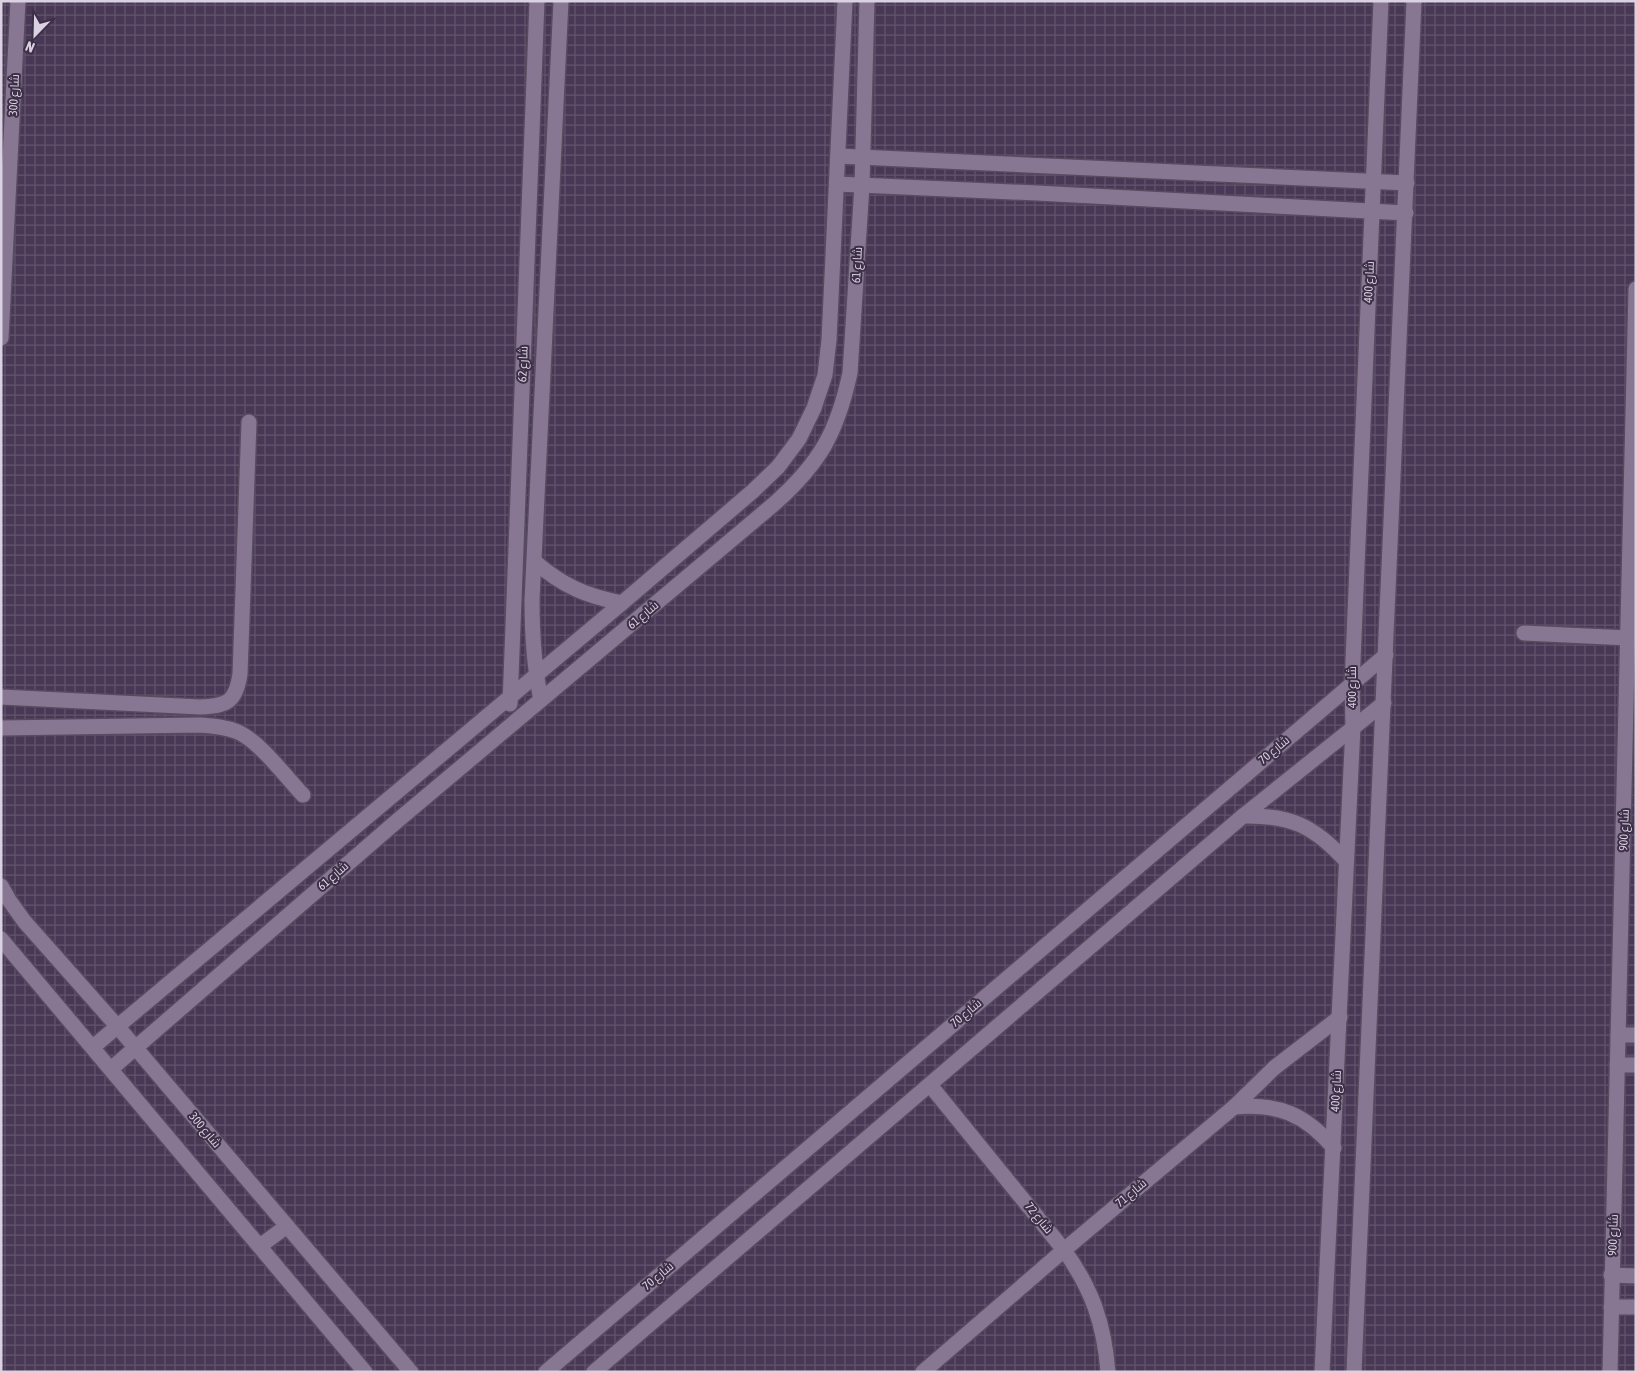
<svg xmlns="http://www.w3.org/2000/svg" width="1637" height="1373" viewBox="0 0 1637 1373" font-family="'Asap Condensed',Cairo,sans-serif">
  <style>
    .industrial { fill: url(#industrial-grid) }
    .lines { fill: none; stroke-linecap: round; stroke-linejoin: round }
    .minor-casing { stroke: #574b5f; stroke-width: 18 }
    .minor { stroke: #877792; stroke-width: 15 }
    .labels { text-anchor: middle; stroke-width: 4; stroke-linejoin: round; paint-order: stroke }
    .street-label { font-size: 12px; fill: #dad2e1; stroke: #3d2f47 }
  </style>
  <defs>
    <pattern id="industrial-grid" width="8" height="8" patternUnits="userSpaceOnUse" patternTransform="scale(1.25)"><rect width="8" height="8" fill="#493855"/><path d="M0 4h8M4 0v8" fill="none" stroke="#63546d"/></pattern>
  </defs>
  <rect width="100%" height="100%" fill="#3d2f47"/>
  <rect class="industrial" x="1" y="1" width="1635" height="1371"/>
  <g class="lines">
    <defs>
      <g id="minor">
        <path d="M838,156l569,27"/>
        <path d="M837,184l200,9 369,20"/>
        <path d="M1,338l17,-337"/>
        <path d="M535,562c28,24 51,34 87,41"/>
        <path d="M1524,633l104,5"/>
        <path d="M1,697l199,10c27,-1 36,-5 40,-33l9,-252"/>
        <path d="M541,700c-7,-33 -9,-66 -9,-100l29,-599"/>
        <path d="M510,704l27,-703"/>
        <path d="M1,728l199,-3c13,1 26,2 38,7 22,10 48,45 65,63"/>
        <path d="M1243,816c48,-1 71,10 103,45"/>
        <path d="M1,886l8,14 15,21 93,105 294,346"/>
        <path d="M1,939l364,433"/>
        <path d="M1618,1035h18"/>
        <path d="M93,1047l529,-444 131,-112 25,-24 21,-28 15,-31 11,-33 4,-35 16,-339"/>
        <path d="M1617,1065h19"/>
        <path d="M111,1069l286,-248 377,-317c46,-41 63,-71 76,-131l12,-188 5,-184"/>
        <path d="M930,1085l134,165c28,39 40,73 44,122"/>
        <path d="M1234,1107c44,-4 71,7 100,41"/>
        <path d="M260,1246l27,-20"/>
        <path d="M1611,1275l25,1"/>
        <path d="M1611,1307h25"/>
        <path d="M546,1372l840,-717"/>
        <path d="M594,1372l649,-556 141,-113"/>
        <path d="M923,1372l141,-122 170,-143 40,-39 66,-51"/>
        <path d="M1322,1372l31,-645 -1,-43 29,-683"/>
        <path d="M1354,1372c17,-457 42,-914 60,-1371"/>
        <path d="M1610,1372l26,-1083"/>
      </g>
    </defs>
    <use href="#minor" class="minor-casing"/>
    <use href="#minor" class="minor"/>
  </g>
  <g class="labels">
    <g class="street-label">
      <text transform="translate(14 95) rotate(-87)" y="4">شارع 300</text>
      <text transform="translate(857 265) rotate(-87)" y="4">شارع 61</text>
      <text transform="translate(1369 282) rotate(-87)" y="4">شارع 400</text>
      <text transform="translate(523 364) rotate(-88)" y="4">شارع 62</text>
      <text transform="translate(643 615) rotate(-40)" y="4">شارع 61</text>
      <text transform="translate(1352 687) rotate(-90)" y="4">شارع 400</text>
      <text transform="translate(1274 750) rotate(-40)" y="4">شارع 70</text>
      <text transform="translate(1624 830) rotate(-88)" y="4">شارع 900</text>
      <text transform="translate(333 876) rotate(-41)" y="4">شارع 61</text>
      <text transform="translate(966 1013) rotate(-40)" y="4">شارع 70</text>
      <text transform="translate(1336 1091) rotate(-87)" y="4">شارع 400</text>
      <text transform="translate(205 1130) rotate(50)" y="4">شارع 300</text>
      <text transform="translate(1131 1193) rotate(-40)" y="4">شارع 71</text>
      <text transform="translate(1039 1218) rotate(51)" y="4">شارع 72</text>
      <text transform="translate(1613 1235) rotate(-88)" y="4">شارع 900</text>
      <text transform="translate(658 1276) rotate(-40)" y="4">شارع 70</text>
    </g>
  </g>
  <rect width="1637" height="1373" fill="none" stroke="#dad2e1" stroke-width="5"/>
  <g transform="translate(35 35) rotate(203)" stroke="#3d2f47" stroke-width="4" paint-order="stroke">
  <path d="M0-4L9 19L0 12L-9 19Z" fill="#dad2e1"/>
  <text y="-8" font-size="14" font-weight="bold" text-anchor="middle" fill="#dad2e1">N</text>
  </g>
</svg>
